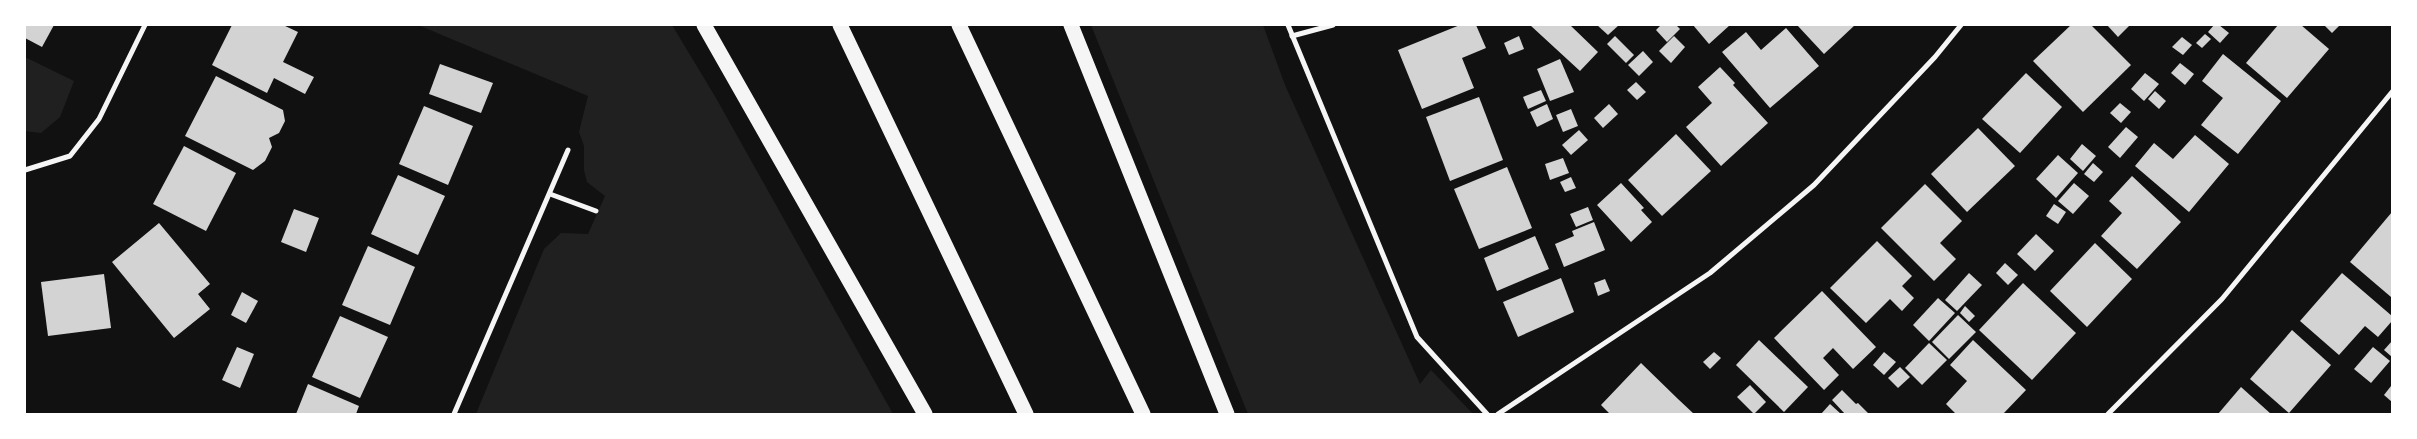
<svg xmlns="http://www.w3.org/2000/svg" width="2417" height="439" viewBox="0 0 2417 439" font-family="Signika,sans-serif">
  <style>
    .green { fill: #202020 }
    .building { fill: #d3d3d3 }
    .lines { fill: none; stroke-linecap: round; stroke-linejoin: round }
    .minor { stroke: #f5f5f5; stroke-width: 5 }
    .motorway { stroke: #f5f5f5; stroke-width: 15 }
  </style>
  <rect width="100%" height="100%" fill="#111"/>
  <g class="green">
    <path d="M418,25h254l44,73 177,316h-417l68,-165 17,-16 27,1 17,-38 -18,-14 -3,-12v-24l-5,-14 9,-36z"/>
    <path d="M1091,25h172l22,60 135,299 11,-14 42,44h-225z"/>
    <path d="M25,57l49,24 -14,36 -19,16 -16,-2z"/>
  </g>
  <g class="building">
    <path d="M25,25h29l-12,22 -17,-9z"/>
    <path d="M232,25h51l15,7 -15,30 31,15 -9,17 -31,-16 -7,15 -55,-28z"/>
    <path d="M1460,25h16l10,23 -24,10 12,30 -52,21 -24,-59z"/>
    <path d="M1530,25h42l-1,1 27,26 -18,19z"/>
    <path d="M1597,25h22l-11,10z"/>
    <path d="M1661,25h15l4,4 -13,13 -11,-12z"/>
    <path d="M1693,25h37l-21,19z"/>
    <path d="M1797,25h58l-31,29z"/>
    <path d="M2071,25h20l40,40 -48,47 -50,-51z"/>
    <path d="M2107,25h23l-12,12z"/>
    <path d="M2214,25h5l10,8 -9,10 -12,-11z"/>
    <path d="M2278,25h23l28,24 -42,49 -41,-35z"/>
    <path d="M2324,25h16l-8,8z"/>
    <path d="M1786,28l33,38 -49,42 -48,-56 24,-20 15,18z"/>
    <path d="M2205,34l6,5 -9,9 -6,-5z"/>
    <path d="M1519,36l5,13 -15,6 -5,-12z"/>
    <path d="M1615,36l19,19 -8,8 -19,-19z"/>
    <path d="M1674,36l11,11 -14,16 -12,-12z"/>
    <path d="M2182,37l10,8 -9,10 -11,-8z"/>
    <path d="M1643,51l10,11 -14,14 -11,-11z"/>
    <path d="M2223,54l58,47 -43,53 -37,-29 22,-27 -21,-17z"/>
    <path d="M1560,59l14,33 -24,9 -13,-32z"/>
    <path d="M2180,63l14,11 -9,11 -14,-12z"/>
    <path d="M440,64l53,19 -12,30 -52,-19z"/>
    <path d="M1720,67l15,16 -2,2 35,38 -47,43 -35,-39 26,-24 -14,-16z"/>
    <path d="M2026,73l36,34 -42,46 -38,-34z"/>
    <path d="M2145,73l14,11 -15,17 -13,-12z"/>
    <path d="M216,76l67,34 2,11 -6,12 -10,5 3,9 -7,14 -12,9 -68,-34z"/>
    <path d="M1636,82l10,10 -9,8 -10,-10z"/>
    <path d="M1541,90l5,11 -18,8 -5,-12z"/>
    <path d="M2155,91l11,10 -7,8 -11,-10z"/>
    <path d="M1479,97l24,63 -53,21 -24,-64z"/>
    <path d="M2120,103l11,9 -10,11 -11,-10z"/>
    <path d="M1547,104l6,15 -16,8 -7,-15z"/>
    <path d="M1609,104l9,10 -15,14 -9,-10z"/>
    <path d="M424,106l49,20 -25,59 -49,-21z"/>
    <path d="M1571,109l7,17 -15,6 -7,-17z"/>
    <path d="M2126,127l12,10 -18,21 -12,-11z"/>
    <path d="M1978,128l37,38 -48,46 -36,-38z"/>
    <path d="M1579,130l9,10 -17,15 -9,-10z"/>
    <path d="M1676,134l35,37 -49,45 -34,-36z"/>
    <path d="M2195,135l34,29 -40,48 -54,-46 19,-23 19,16z"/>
    <path d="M2082,144l14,12 -13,15 -13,-12z"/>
    <path d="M184,146l52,27 -30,58 -53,-27z"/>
    <path d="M2058,155l20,18 -22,25 -20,-19z"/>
    <path d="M1563,158l6,15 -19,7 -5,-16z"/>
    <path d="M2093,163l10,9 -9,10 -10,-8z"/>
    <path d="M1507,167l25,61 -53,21 -25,-60z"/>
    <path d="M398,175l47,21 -27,59 -47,-21z"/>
    <path d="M2132,176l49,46 -44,47 -36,-33 21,-23 -13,-12z"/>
    <path d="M1571,177l5,11 -11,4 -5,-10z"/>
    <path d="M1621,183l23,25 -3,2 11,12 -21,20 -34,-37z"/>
    <path d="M2074,183l15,13 -16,18 -15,-13z"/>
    <path d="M1925,184l37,37 -22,22 16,16 -22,22 -53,-53z"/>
    <path d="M2054,204l12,8 -8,12 -12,-8z"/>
    <path d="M1588,207l5,13 -17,7 -6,-13z"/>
    <path d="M294,209l25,9 -13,34 -25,-10z"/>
    <path d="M2392,212v83l-1,2 -41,-35z"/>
    <path d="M1594,222l11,28 -41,17 -9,-23 19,-8 -2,-5z"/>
    <path d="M159,223l51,61 -12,10 12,15 -36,29 -62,-76z"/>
    <path d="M2036,234l18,17 -19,20 -18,-17z"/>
    <path d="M1535,236l14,33 -52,22 -13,-33z"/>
    <path d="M1877,241l35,35 -10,10 12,12 -12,13 -12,-12 -24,24 -36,-35z"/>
    <path d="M2095,243l37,36 -45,48 -37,-36z"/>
    <path d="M368,246l47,21 -25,58 -48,-20z"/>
    <path d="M2005,263l13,12 -10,10 -12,-12z"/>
    <path d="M1969,273l13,12 -25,26 -12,-11z"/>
    <path d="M2342,273l50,43v5l-14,16 -13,-11 -26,29 -39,-34z"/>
    <path d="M104,274l7,54 -63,8 -7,-54z"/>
    <path d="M1561,278l13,34 -56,25 -15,-35z"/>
    <path d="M1605,279l5,12 -12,5 -4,-13z"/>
    <path d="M2023,283l53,50 -44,47 -53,-50z"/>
    <path d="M1822,291l54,56 -23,22 -20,-21 -10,10 16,17 -15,15 -50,-52z"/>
    <path d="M242,292l16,9 -12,22 -15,-8z"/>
    <path d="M1938,298l17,15 -26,28 -16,-16z"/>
    <path d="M1965,306l10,10 -6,6 -9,-9z"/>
    <path d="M1958,315l18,17 -27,27 -17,-17z"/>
    <path d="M340,316l48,21 -28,61 -48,-21z"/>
    <path d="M2292,330l39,35 -42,48 -39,-34z"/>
    <path d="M1759,340l49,47 -24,25 -48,-47z"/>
    <path d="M1973,340l53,50 -23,24h-47l-10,-10 21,-23 -17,-16z"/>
    <path d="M2392,341v16l-8,-7z"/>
    <path d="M1929,343l18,17 -25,25 -17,-17z"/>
    <path d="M237,347l17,7 -14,34 -18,-8z"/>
    <path d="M2373,347l17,14 -19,22 -17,-14z"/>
    <path d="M1714,352l7,6 -11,11 -7,-7z"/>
    <path d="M1884,352l12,10 -12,13 -11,-10z"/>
    <path d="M1641,363l37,36 16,15h-84l-9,-9z"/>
    <path d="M1900,367l10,10 -12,11 -10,-10z"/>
    <path d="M308,384l51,22 -3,8h-60z"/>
    <path d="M1750,385l16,17 -12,12 -17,-17z"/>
    <path d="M2391,386l1,1v15l-8,-7z"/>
    <path d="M2241,387l30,27h-53z"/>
    <path d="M1842,390l14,14 2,-1 11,11h-24l-13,-14z"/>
    <path d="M1830,404l11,10h-20z"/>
  </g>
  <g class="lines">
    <g class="minor">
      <path d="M1288,25l129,312 70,77"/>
      <path d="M1292,36l41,-11"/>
      <path d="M25,170l45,-14 29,-37 46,-94"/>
      <path d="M550,194l46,17"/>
      <path d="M454,414l114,-264"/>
      <path d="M1498,414l212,-141 104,-88 121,-128 26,-32"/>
      <path d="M2108,414l114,-115 170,-207"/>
    </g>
    <g class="motorway">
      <path d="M704,25l221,389"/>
      <path d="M840,25l186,389"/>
      <path d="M959,25l184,389"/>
      <path d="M1071,25l156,389"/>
    </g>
  </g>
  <rect width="2417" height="439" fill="none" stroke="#ffffff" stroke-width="52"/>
</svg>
